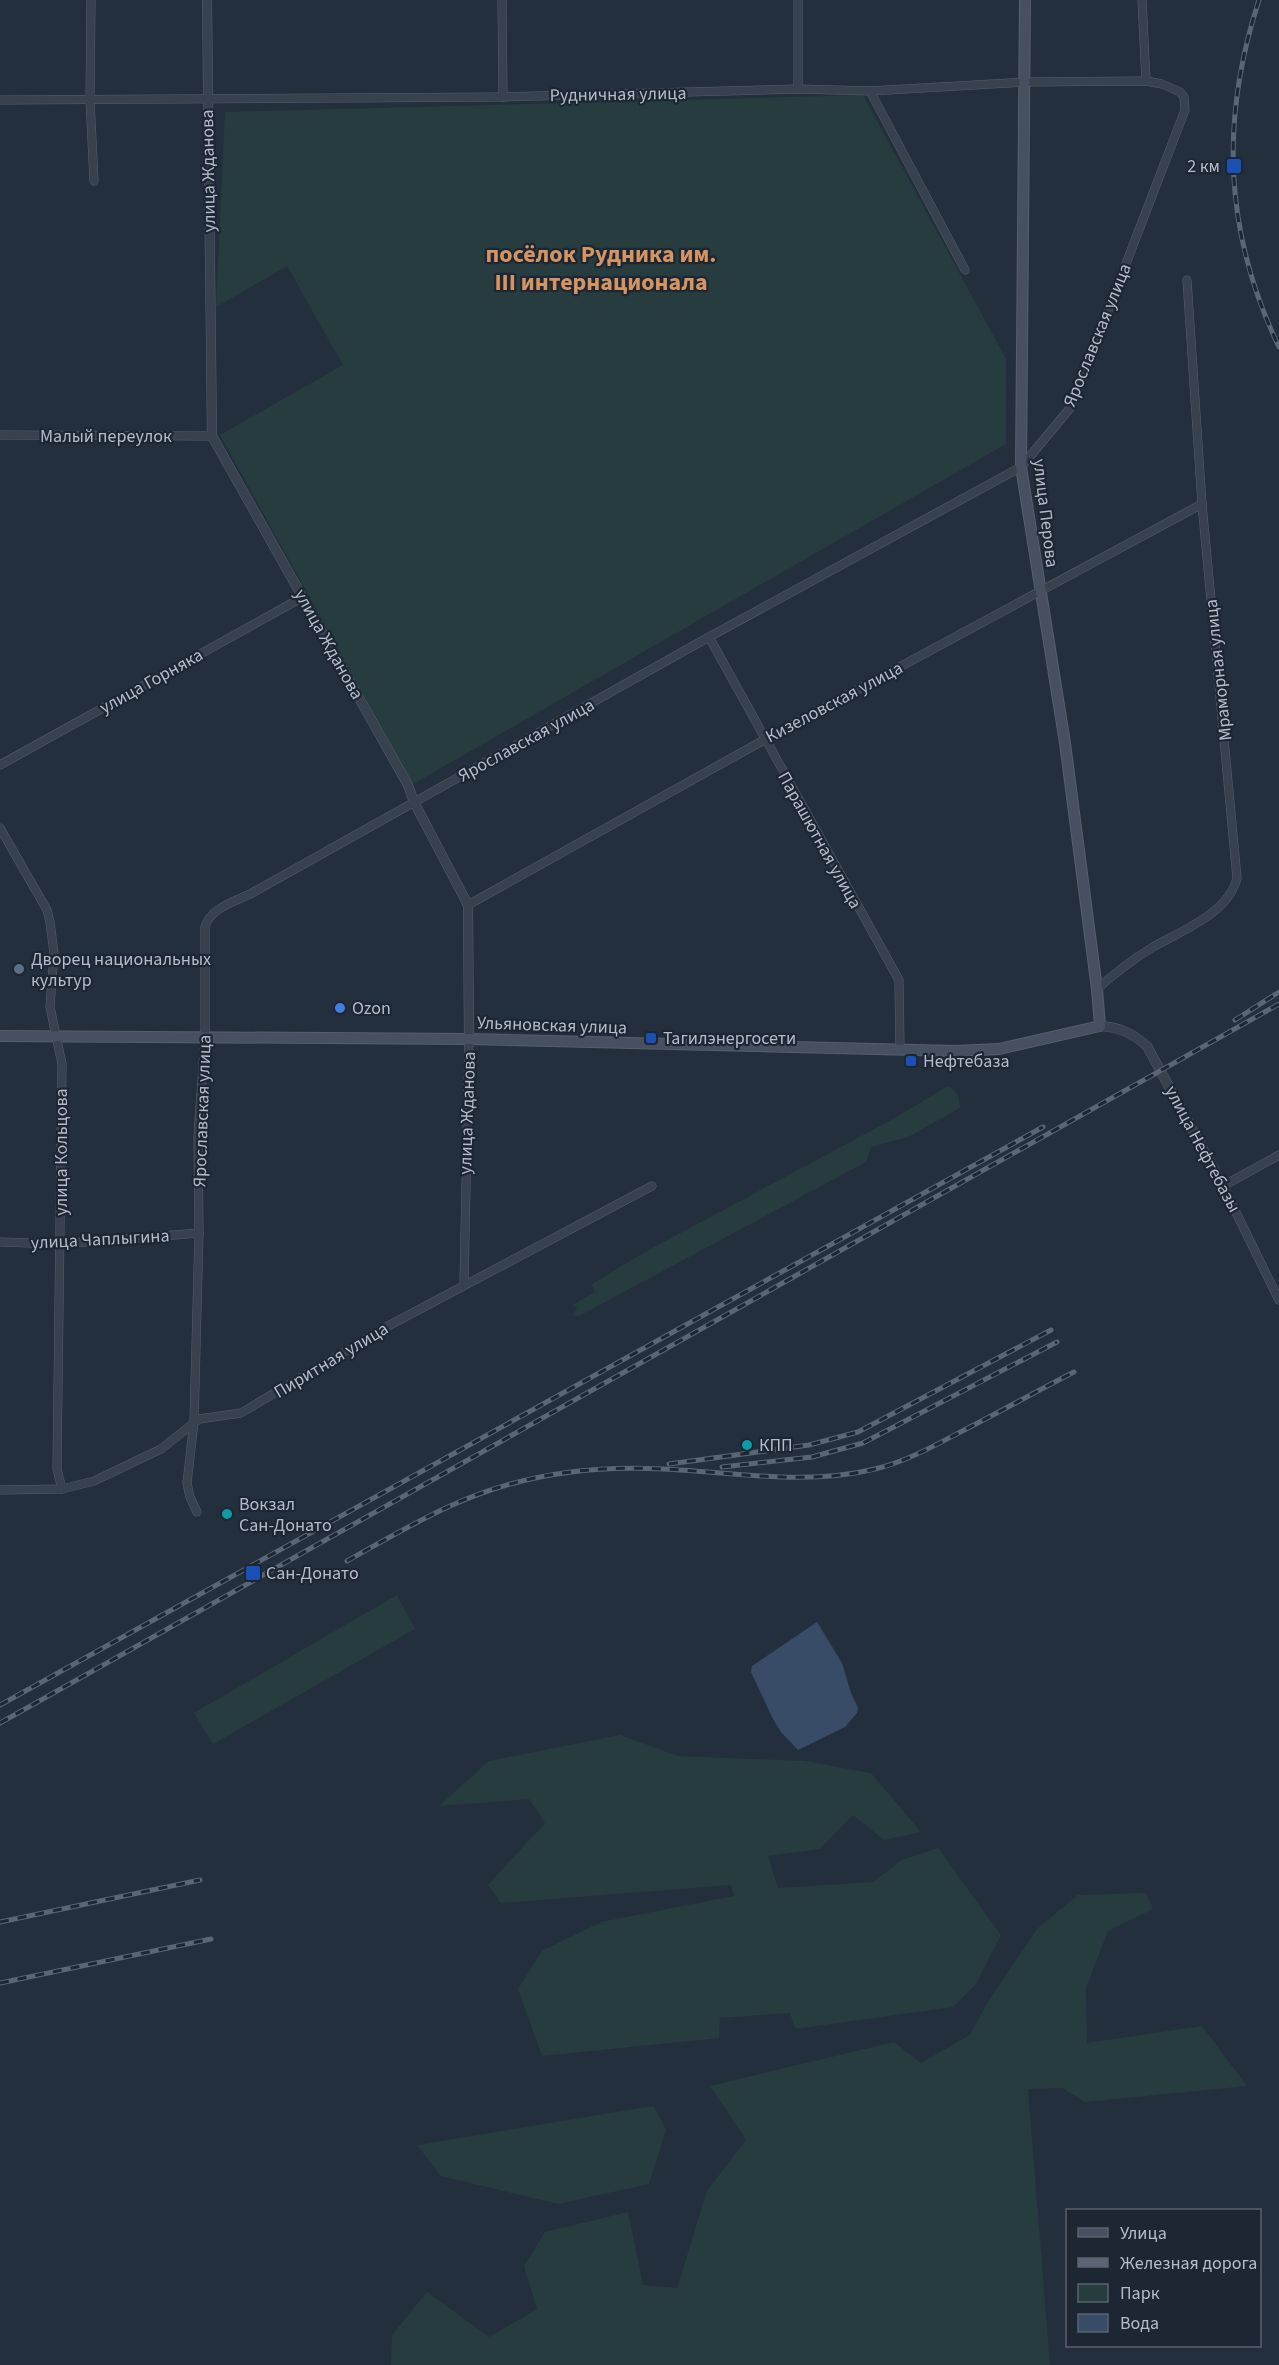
<svg xmlns="http://www.w3.org/2000/svg" width="1279" height="2365" viewBox="0 0 1279 2365" font-family="'Source Sans 3',sans-serif">
  <style>
    .green { fill: #263c3f }
    .water { fill: #394c67 }
    .lines { fill: none; stroke-linecap: round; stroke-linejoin: round }
    .minor-casing { stroke: #565f6c; stroke-width: 9 }
    .tertiary-casing { stroke: #565f6c; stroke-width: 10 }
    .secondary-casing { stroke: #565f6c; stroke-width: 12 }
    .minor { stroke: #38414e; stroke-width: 8 }
    .tertiary { stroke: #38414e; stroke-width: 9 }
    .secondary { stroke: #465061; stroke-width: 10 }
    .rail-casing { stroke: #5a6575; stroke-width: 5 }
    .rail { stroke: #1d2633; stroke-width: 3; stroke-dasharray: 9; stroke-linecap: butt }
    .transit-dot { fill: #1a4fb4; stroke: #1d2633; stroke-width: 2 }
    .service-dot { fill: #5c6f8a; stroke: #1d2633; stroke-width: 2 }
    .shop-dot { fill: #3f7fe0; stroke: #1d2633; stroke-width: 2 }
    .culture-dot { fill: #0f9aa8; stroke: #1d2633; stroke-width: 2 }
    .labels { text-anchor: middle; stroke-width: 4.5; stroke-linejoin: round; paint-order: stroke }
    .street-label { font-size: 18px; fill: #b4bcc9; stroke: #1d2633 }
    .poi-label { font-size: 18px; fill: #b4bcc9; stroke: #1d2633; text-anchor: start }
    .district-label { font-size: 24px; font-weight: bold; fill: #d59563; stroke: #1d2633 }
  </style>
  <rect width="100%" height="100%" fill="#242f3e"/>
  <g class="green">
    <path d="M863,95l143,264v85l-593,340 -193,-349 123,-70 -56,-99 -71,41 9,-195z"/>
    <path d="M948,1086c10,5 11,11 12,22l-52,29 -37,10 -5,15 -287,154 -6,-1 4,-8 -5,-2 23,-13 -3,-8 53,-32 248,-133z"/>
    <path d="M397,1595l18,34 -202,115 -19,-31z"/>
    <path d="M620,1735l58,21 127,5 66,12 50,59 -37,8 -31,-25 -33,34 -52,7 10,32 95,-6 29,-22 36,-12 63,87 -25,49 -23,23 -158,22 -5,-16 -70,5 -1,20 -177,18 -24,-67 24,-38 59,-29 133,-26 -3,-11 -230,18 -13,-18 57,-62 -16,-24 -90,7 50,-45z"/>
    <path d="M1146,1893l7,16 -45,22 -22,57 1,55 115,-17 45,60 -162,16 -23,-14 -34,1 22,276h-659l1,-30 35,-43 62,45 48,-28 -13,-43 21,-34 83,-20 15,73 34,3 30,-97 39,-51 -36,-54 184,-44 27,21 49,-28 17,-32 51,-75 40,-33z"/>
    <path d="M654,2106l12,24 -17,54 -91,20 -117,-28 -24,-31z"/>
  </g>
  <path class="water" d="M817,1622l25,41 9,30 7,15 -1,5 -12,14 -47,23 -17,-18 -9,-15 -21,-45 1,-6z"/>
  <g class="lines">
    <defs>
      <g id="minor">
        <path d="M91,0l-1,100 4,81"/>
        <path d="M502,0l1,97"/>
        <path d="M1142,0l4,81"/>
        <path d="M798,89v-89"/>
        <path d="M870,91l95,179"/>
        <path d="M0,100l503,-3 295,-8 72,2 155,-9 121,-1 16,3 18,8 4,5 1,13 -114,297 -50,60 -312,170 -457,256c-16,8 -42,15 -47,34v110l-7,99 1,97 -5,189 -7,61 3,14 7,15"/>
        <path d="M0,435l212,1"/>
        <path d="M709,637l190,343 1,70"/>
        <path d="M0,765l303,-168"/>
        <path d="M0,828l47,82 3,12 4,31 -4,54 12,57 -5,405 5,20"/>
        <path d="M468,905l296,-165 438,-236"/>
        <path d="M1097,989c18,-16 36,-30 56,-42 28,-16 76,-34 84,-69l-35,-374 -15,-224"/>
        <path d="M1279,1155l-56,31 56,114"/>
        <path d="M0,1242l61,2 138,-11"/>
        <path d="M464,1284l5,-245"/>
        <path d="M0,1490l62,-1 32,-8 67,-32 38,-30 42,-6 147,-87 264,-140"/>
      </g>
      <g id="tertiary">
        <path d="M207,0l5,436 196,349 6,17 54,103 1,134"/>
        <path d="M1100,1026c19,1 32,7 47,20l76,140"/>
      </g>
      <path id="secondary" d="M0,1036l469,3 487,12 43,-2 101,-23 -3,-37 -32,-246 -44,-276 4,-467"/>
    </defs>
    <use href="#minor" class="minor-casing"/>
    <use href="#tertiary" class="tertiary-casing"/>
    <use href="#secondary" class="secondary-casing"/>
    <use href="#minor" class="minor"/>
    <use href="#tertiary" class="tertiary"/>
    <use href="#secondary" class="secondary"/>
    <defs>
      <g id="rail">
        <path d="M1259,0c-39,120 -35,232 20,347"/>
        <path d="M1235,1020l44,-28"/>
        <path d="M669,1464l140,-19 49,-13 193,-102"/>
        <path d="M722,1467l90,-10 51,-14 194,-101"/>
        <path d="M347,1561c34,-19 68,-39 103,-55 67,-31 139,-41 213,-37 69,3 143,17 212,0 34,-8 64,-26 95,-42 35,-18 69,-37 104,-55"/>
        <path d="M0,1705l1043,-578"/>
        <path d="M0,1723l1279,-719"/>
        <path d="M0,1922l200,-42"/>
        <path d="M0,1983l211,-44"/>
      </g>
    </defs>
    <use href="#rail" class="rail-casing"/>
    <use href="#rail" class="rail"/>
  </g>
  <g class="transit-dot">
    <rect x="1226" y="158" width="16" height="16" rx="3"/>
    <rect x="645" y="1032" width="12" height="12" rx="3"/>
    <rect x="905" y="1055" width="12" height="12" rx="3"/>
    <rect x="245" y="1565" width="16" height="16" rx="3"/>
  </g>
  <circle class="service-dot" cx="19" cy="969" r="6"/>
  <circle class="shop-dot" cx="340" cy="1008" r="6"/>
  <g class="culture-dot">
    <circle cx="747" cy="1445" r="6"/>
    <circle cx="227" cy="1514" r="6"/>
  </g>
  <g class="labels">
    <g class="street-label">
      <text transform="translate(618 94) rotate(-1)" y="6">Рудничная улица</text>
      <text transform="translate(208 171) rotate(-91)" y="6">улица Жданова</text>
      <text transform="translate(1097 335) rotate(-68)" y="6">Ярославская улица</text>
      <text x="106" y="442">Малый переулок</text>
      <text transform="translate(1046 513) rotate(83)" y="6">улица Перова</text>
      <text transform="translate(329 644) rotate(61)" y="6">улица Жданова</text>
      <text transform="translate(1218 670) rotate(-96)" y="6">Мраморная улица</text>
      <text transform="translate(151 681) rotate(-29)" y="6">улица Горняка</text>
      <text transform="translate(834 702) rotate(-28)" y="6">Кизеловская улица</text>
      <text transform="translate(526 740) rotate(-29)" y="6">Ярославская улица</text>
      <text transform="translate(820 840) rotate(61)" y="6">Парашютная улица</text>
      <text transform="translate(552 1025) rotate(2)" y="6">Ульяновская улица</text>
      <text transform="translate(202 1111) rotate(-88)" y="6">Ярославская улица</text>
      <text transform="translate(467 1113) rotate(-88)" y="6">улица Жданова</text>
      <text transform="translate(1203 1149) rotate(62)" y="6">улица Нефтебазы</text>
      <text transform="translate(61 1152) rotate(-90)" y="6">улица Кольцова</text>
      <text transform="translate(100 1239) rotate(-3)" y="6">улица Чаплыгина</text>
      <text transform="translate(331 1360) rotate(-31)" y="6">Пиритная улица</text>
    </g>
    <g class="poi-label">
      <text x="1220" y="172" text-anchor="end">2 км</text>
      <text x="31" y="965">Дворец национальных<tspan x="31" dy="21">культур</tspan></text>
      <text x="352" y="1014">Ozon</text>
      <text x="663" y="1044">Тагилэнергосети</text>
      <text x="923" y="1067">Нефтебаза</text>
      <text x="759" y="1451">КПП</text>
      <text x="239" y="1510">Вокзал<tspan x="239" dy="21">Сан-Донато</tspan></text>
      <text x="266" y="1579">Сан-Донато</text>
    </g>
    <g class="district-label">
      <text x="601" y="262">посёлок Рудника им.<tspan x="601" dy="28">III интернационала</tspan></text>
    </g>
  </g>
  <rect x="1066" y="2209" width="195" height="138" fill="#1d2633" stroke="#59626f" stroke-width="1.5"/>
  <rect x="1078" y="2228" width="30" height="9" fill="#465061" stroke="#59626f" stroke-width="1.5"/>
  <text x="1120" y="2239" font-size="18" fill="#b4bcc9">Улица</text>
  <rect x="1078" y="2258" width="30" height="9" fill="#5a6575" stroke="#59626f" stroke-width="1.5"/>
  <text x="1120" y="2269" font-size="18" fill="#b4bcc9">Железная дорога</text>
  <rect x="1078" y="2284" width="30" height="18" fill="#263c3f" stroke="#59626f" stroke-width="1.5"/>
  <text x="1120" y="2299" font-size="18" fill="#b4bcc9">Парк</text>
  <rect x="1078" y="2314" width="30" height="18" fill="#394c67" stroke="#59626f" stroke-width="1.5"/>
  <text x="1120" y="2329" font-size="18" fill="#b4bcc9">Вода</text>
</svg>
